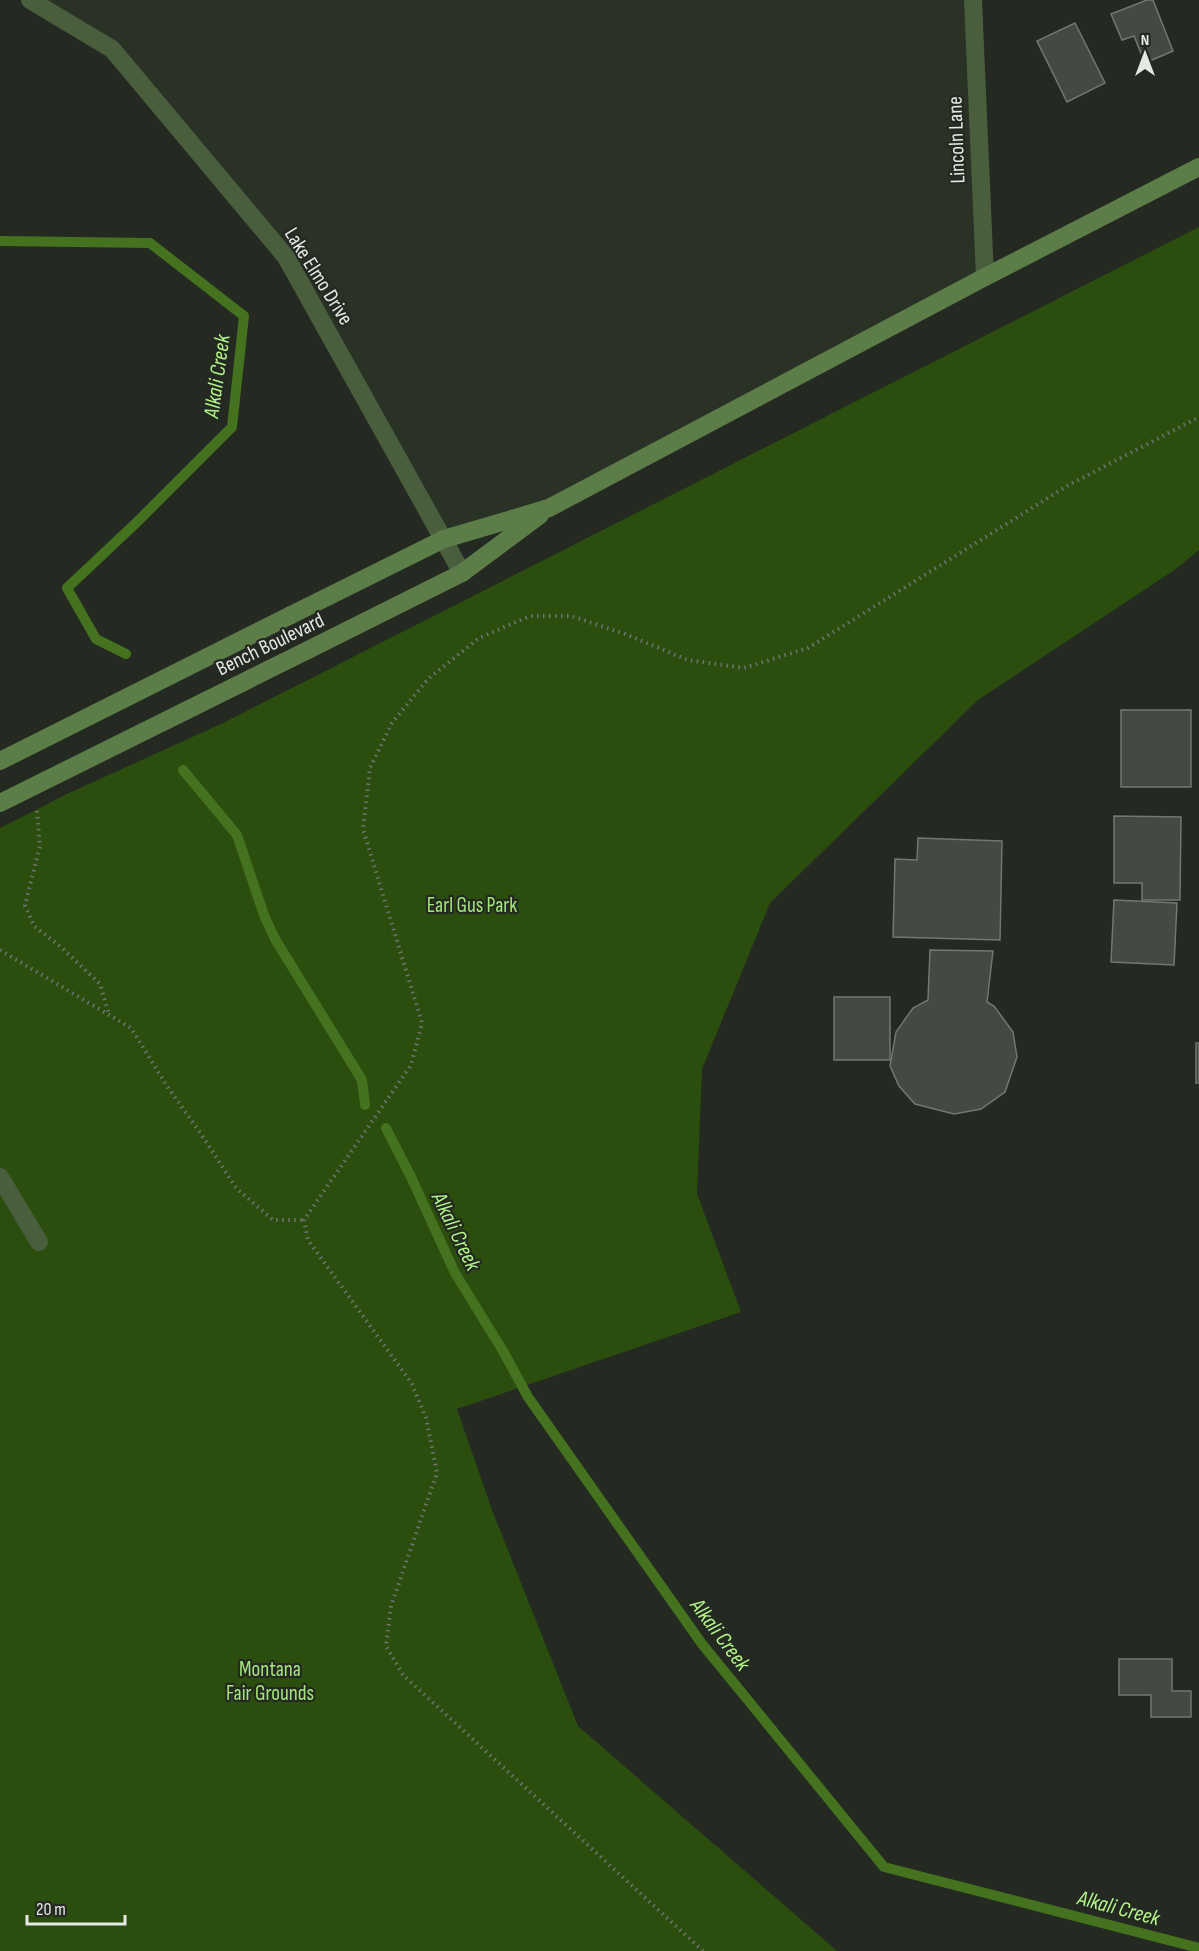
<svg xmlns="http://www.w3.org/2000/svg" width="1199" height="1951" viewBox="0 0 1199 1951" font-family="'Sofia Sans Condensed',sans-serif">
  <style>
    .built { fill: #2a3225 }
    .green { fill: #2b4e0f }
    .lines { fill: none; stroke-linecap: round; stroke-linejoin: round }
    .stream { stroke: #44721e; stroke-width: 10 }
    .building { fill: #444941; stroke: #72786f; stroke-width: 1.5 }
    .path { stroke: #70746e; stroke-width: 4; stroke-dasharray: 1.5 4.5; stroke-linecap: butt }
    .minor { stroke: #495e3d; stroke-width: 18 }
    .tertiary { stroke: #495e3d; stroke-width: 18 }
    .secondary { stroke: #5c7c48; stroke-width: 18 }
    .secondary-bridge { stroke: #5c7c48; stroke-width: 18 }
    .labels { text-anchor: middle; stroke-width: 4.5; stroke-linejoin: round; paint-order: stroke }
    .street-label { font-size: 21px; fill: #e5e8e3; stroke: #242922 }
    .park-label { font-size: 21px; fill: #a4e679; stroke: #242922 }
    .water-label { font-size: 22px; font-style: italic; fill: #b3f588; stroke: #242922 }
  </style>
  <rect width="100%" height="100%" fill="#242922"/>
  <path class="built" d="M30,0h943l12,277 -436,231 -105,31 -158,-282 -174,-208z"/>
  <path class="green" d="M1199,227v323l-23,19 -198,131 -208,203 -68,166 -5,125 44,118 -284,97 35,101 86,216 259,225h-837v-1123l69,-35 154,-70z"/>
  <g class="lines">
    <g class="stream">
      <path d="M0,241l150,2 94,73 -12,111 -96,96 -69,65 29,51 30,15"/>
      <path d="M183,770l54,65 27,80 11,24 87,141 3,25"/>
      <path d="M386,1128l25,49 44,96 48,78 25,46 174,247 182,223 315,81"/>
    </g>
  </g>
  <g class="building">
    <path d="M1147,0h6l20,51 -28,12 -11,-27 -12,4 -11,-26z"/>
    <path d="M1075,23l30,60 -38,19 -30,-61z"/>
    <rect x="1121" y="710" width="70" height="77"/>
    <path d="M1114,816l67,1 -1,83h-38v-17h-28z"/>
    <path d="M918,838l84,3 -2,99 -107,-3 2,-78 22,1z"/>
    <path d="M1114,900l63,3 -3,62 -63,-3z"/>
    <path d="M930,950l63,1 -6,51 7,4 19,26 4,25 -12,35 -24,17 -27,5 -39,-10 -16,-18 -9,-20 6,-34 17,-24 15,-8z"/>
    <rect x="834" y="997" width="56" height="63"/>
    <rect x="1196" y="1043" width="3" height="40"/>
    <path d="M1119,1659h53v32h19v26h-40v-22h-32z"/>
  </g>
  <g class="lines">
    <g class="path">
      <path d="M37,811l3,35 -15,59 9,21 27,21 39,37 9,31"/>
      <path d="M0,950l131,78 36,58 36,51 33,51 37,32h31"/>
      <path d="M703,1951l-300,-276 -17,-29 5,-40 46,-133 -11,-55 -14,-34 -104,-144 -4,-20 107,-155 11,-42 -59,-194 7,-61 22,-45 36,-44 51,-41 51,-22h41l54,18 63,26 56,8 64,-20 259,-162 132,-69"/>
    </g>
    <g class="minor">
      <path d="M973,0l12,277"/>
      <path d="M0,1177l39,65"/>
    </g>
    <path class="tertiary" d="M30,0l82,49 174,208 176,316"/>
    <g class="secondary">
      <path d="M291,615l153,-76 105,-31 436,-231 214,-110"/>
      <path d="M308,650l154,-77 78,-58"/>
    </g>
    <g class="secondary-bridge">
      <path d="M0,761l291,-146"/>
      <path d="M0,803l308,-153"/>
    </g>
  </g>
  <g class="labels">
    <g class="street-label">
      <text transform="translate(956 140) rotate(-92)" y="7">Lincoln Lane</text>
      <text transform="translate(319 276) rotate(58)" y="7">Lake Elmo Drive</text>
      <text transform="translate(270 644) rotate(-26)" y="7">Bench Boulevard</text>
    </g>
    <g class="park-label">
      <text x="472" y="912">Earl Gus Park</text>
      <text x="270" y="1676">Montana<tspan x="270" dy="24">Fair Grounds</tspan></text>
    </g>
    <g class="water-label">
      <text transform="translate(216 376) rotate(-82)" y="8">Alkali Creek</text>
      <text transform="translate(457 1231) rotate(64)" y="8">Alkali Creek</text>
      <text transform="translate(721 1634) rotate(53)" y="8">Alkali Creek</text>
      <text transform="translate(1119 1907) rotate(15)" y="8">Alkali Creek</text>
    </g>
  </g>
  <g transform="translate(1145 54)" stroke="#242922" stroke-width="4.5" paint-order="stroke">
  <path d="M0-4.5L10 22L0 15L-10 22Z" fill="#e5e8e3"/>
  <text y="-9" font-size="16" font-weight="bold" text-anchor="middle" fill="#e5e8e3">N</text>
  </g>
  <path d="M27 1915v9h98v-9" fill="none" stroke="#e5e8e3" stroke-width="3"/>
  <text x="36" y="1915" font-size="18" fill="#e5e8e3" stroke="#242922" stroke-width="4.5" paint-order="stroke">20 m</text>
</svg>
